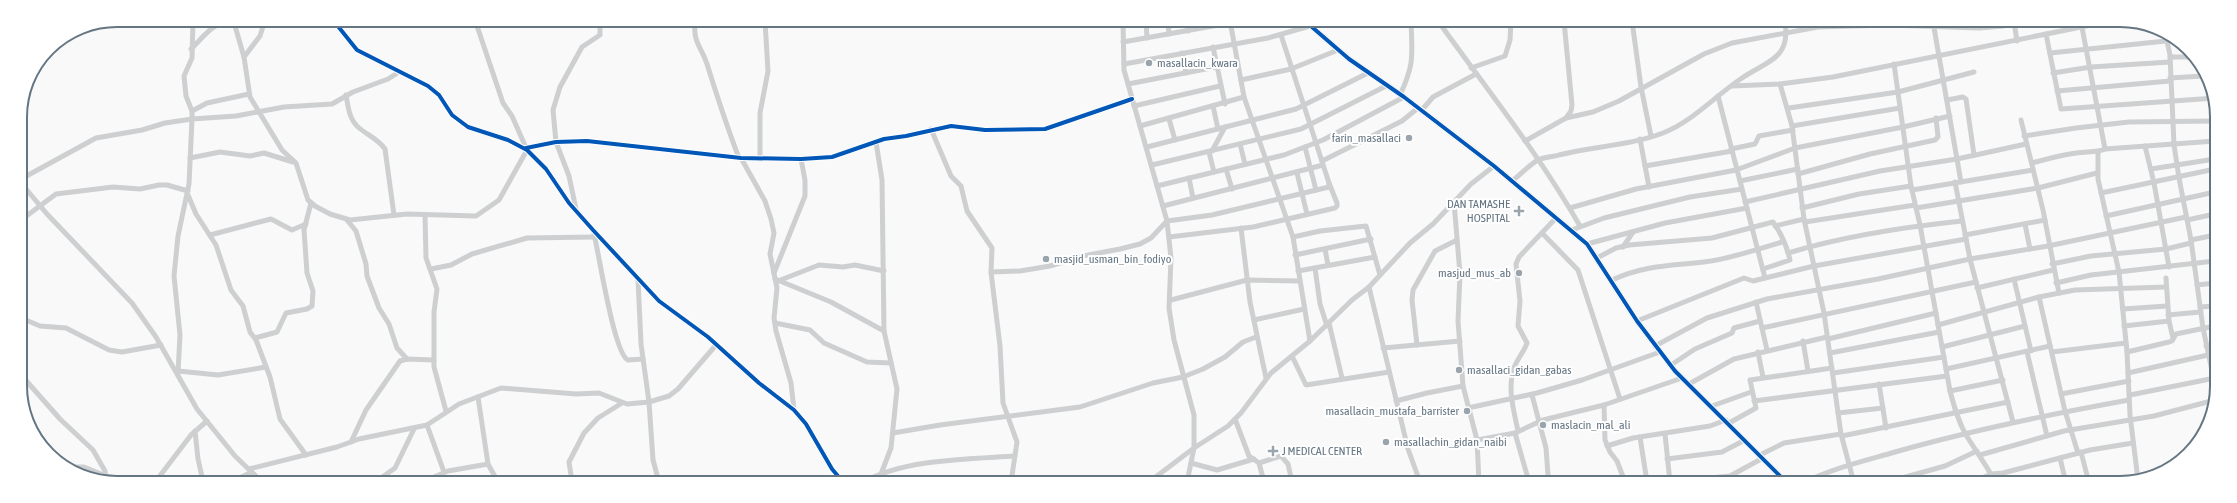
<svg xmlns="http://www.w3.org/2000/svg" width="2237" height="503" viewBox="0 0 2237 503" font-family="'Asap Condensed',sans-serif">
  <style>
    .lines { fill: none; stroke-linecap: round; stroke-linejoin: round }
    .minor { stroke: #cecfd0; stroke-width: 5 }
    .tertiary { stroke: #cecfd0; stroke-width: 6 }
    .cycleway-casing { stroke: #fff; stroke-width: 6 }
    .cycleway { stroke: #0057b8; stroke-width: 4 }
    .poi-dot { fill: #99a4ac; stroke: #fff; stroke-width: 1.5 }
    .labels { text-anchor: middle; stroke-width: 4; stroke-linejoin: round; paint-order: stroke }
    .poi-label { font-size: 12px; fill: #657683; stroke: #fff; text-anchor: start }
    .rim { fill: none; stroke: #657683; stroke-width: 2 }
  </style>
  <rect width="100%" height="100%" fill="#f9f9f9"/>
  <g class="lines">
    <g class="minor">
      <path d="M333,20l24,30 71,36 11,9 13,20 16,12 40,13 19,10 19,19 23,34 24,27 66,71 49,36 51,46 35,27 12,14 26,45 11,13"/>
      <path d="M695,21c-2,22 6,25 12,43 10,32 20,63 32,94"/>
      <path d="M1123,21l1,49 43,151 4,37 -2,50 5,32 20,75v33l-45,34"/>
      <path d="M1146,21l1,17"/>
      <path d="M1168,21l1,13"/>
      <path d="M1188,21v10"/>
      <path d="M1230,21l14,76 49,140 17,104"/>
      <path d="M1438,21c48,67 101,133 142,205"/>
      <path d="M1564,21l8,84 -1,6 -5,7"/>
      <path d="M1632,21l9,66 10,49"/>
      <path d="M1719,22l2,-1"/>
      <path d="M1933,22l28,160"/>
      <path d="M2014,22l3,19"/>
      <path d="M2081,22l24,127"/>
      <path d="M2014,23l8,-1"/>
      <path d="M2046,34l15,75 154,-11"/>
      <path d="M2166,36l4,19 4,90 5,33 12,62 12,88 12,57"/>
      <path d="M1123,42l107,-19"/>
      <path d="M1213,47l12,57"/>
      <path d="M191,49c13,-12 25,-33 44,-23l9,31 6,40 32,53 14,13 12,37 7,6 15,8 20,6 57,-6 69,2 23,-16 28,-50 -15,-34 -9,-13 -28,-83"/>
      <path d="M1182,53l4,20"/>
      <path d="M2050,53l116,-12"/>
      <path d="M244,57l16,-21 5,-16"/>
      <path d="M2170,57h23"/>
      <path d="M1124,64l144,-26 42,-12"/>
      <path d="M1894,64l17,122 9,39 30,166c4,15 8,30 16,44 10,16 21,31 30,48"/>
      <path d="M1471,68l34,-12 5,-16 1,-19"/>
      <path d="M2053,73l38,-6 79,-5"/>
      <path d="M2170,78l33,-2"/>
      <path d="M1241,80l50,-11 47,-19"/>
      <path d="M1128,84l88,-17"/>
      <path d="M1780,84l12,42 12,93 20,94 17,121 13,49"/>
      <path d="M1732,86l48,-2 53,-7 273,-55"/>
      <path d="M2057,91l113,-10"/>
      <path d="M346,95c2,11 3,24 12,32 9,8 20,12 27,22l9,66"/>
      <path d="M1400,95c15,-32 12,-40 11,-74"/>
      <path d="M1718,96l47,182"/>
      <path d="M1947,100l16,-3 3,2 8,56"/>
      <path d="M1134,106l86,-20"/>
      <path d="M1213,106l5,23"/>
      <path d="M1789,108l109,-16 76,-20"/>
      <path d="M192,111l15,-8 42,-9"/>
      <path d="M1421,111l12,-14 43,-23"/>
      <path d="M1169,119l6,21"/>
      <path d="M2021,120l22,90 16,83"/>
      <path d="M1140,126l104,-29"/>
      <path d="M1792,126l108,-18"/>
      <path d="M931,129l20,47 10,10 6,25 25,37 -1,24 9,74 3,57 14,39 -6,40"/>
      <path d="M2024,136l52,-8 53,-6 86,-1"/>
      <path d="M1640,139l9,48"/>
      <path d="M1525,141l41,-23 27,-6 26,-11 85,-47 28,-11 86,-16 71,-2 90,3 24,-2"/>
      <path d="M876,142l6,38 2,151 13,58 -6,59 -10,26"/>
      <path d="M1240,144l5,20"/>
      <path d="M2145,146l9,37 15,84"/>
      <path d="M1147,147l149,-38 72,-36"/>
      <path d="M1305,147l11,43"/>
      <path d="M526,148l30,-6 31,-1 154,17 60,1 31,-2 52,-18 22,-3 45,-10 34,4 60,-1 87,-30"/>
      <path d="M1731,149l24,-5 4,-8 34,-6"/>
      <path d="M1212,151l13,-24"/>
      <path d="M1209,152l5,20"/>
      <path d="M2098,152v27l21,93 8,80 3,63 8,65"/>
      <path d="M190,158l30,-6 30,4 14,-3 29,9"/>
      <path d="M741,158l24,43 6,18 3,14 -4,21 7,34 -3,30 2,13 15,52 3,27"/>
      <path d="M760,159v-46l8,-42 -3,-50"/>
      <path d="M1322,161l80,-40 16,-13"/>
      <path d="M2032,163c15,-4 29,-8 44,-10 10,-2 20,0 29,-4l110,-8"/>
      <path d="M1152,165l149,-36 85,-43"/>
      <path d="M1645,166l87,-15"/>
      <path d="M1226,169l6,20"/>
      <path d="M2151,169l64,-10"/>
      <path d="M1297,173l10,41"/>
      <path d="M1798,174l72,-20 65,-14 3,-3 -2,-19"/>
      <path d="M1189,178l4,20"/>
      <path d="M21,179l75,-41 46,-8 23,-7 27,-4v-8l-6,-15 -2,-20 8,-18 1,-38"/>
      <path d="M1512,181c8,-6 17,-16 26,-21 6,-3 15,-3 21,-5 34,-9 70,-9 104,-22 30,-12 52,-37 79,-55 25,-17 49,-19 43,-56"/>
      <path d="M1740,181l58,-12"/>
      <path d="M1955,182l15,77 43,163"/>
      <path d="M21,183l26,31 85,89 24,34 41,72 38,47 26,25"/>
      <path d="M1157,186l127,-31 39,-15 81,-43"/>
      <path d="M1912,190l121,-20"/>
      <path d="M2101,193l114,-24"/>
      <path d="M188,195l8,19 20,31 15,45 12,16 7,26 6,8 14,37 10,42 26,36"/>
      <path d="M1454,202l6,72 -2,47 5,65 14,54 2,42"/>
      <path d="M1745,202l135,-31 77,-12 69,-15"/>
      <path d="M1163,206l160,-41"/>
      <path d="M1570,208l66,-19 100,-19 59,-22 108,-21 47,-11"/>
      <path d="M1802,208l57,-14 52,-8"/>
      <path d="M1916,208l122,-20 59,-15"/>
      <path d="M576,209l-7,-33 -13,-34 -3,-32 7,-23 22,-40 18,-12v-15"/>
      <path d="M425,215l1,43 11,31 -3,23v55l12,44"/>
      <path d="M2106,216l109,-24"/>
      <path d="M21,220l35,-26 57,-7 27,2 19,-4h8l21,6"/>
      <path d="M347,220l9,11 10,33 1,12 12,32 10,16 8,24 10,11"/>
      <path d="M2187,220l28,-6"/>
      <path d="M1805,222l110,-17"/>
      <path d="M2025,224l5,25"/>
      <path d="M1775,226l29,-7"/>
      <path d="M1241,228l9,74 16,76"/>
      <path d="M1572,230l32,-12 86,-21 52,-8"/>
      <path d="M1542,233l36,37 42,129"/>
      <path d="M594,234c5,20 20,120 34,126l15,-1"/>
      <path d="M210,235l61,-16 21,11 14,-6"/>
      <path d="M1965,235l80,-15"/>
      <path d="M1169,237l84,-10 82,-19 2,-2v-3l-8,-20"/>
      <path d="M1293,237l27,-6 46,-5 14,49"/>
      <path d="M2191,240l24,-5"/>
      <path d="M1587,244l78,-21 82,-15"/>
      <path d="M1623,247l10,-15"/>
      <path d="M1325,249l3,16"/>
      <path d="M1788,253c56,-17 116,-26 174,-32"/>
      <path d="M1295,255l76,-16"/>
      <path d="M1597,258l19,-10 13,-3 83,-7 61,-16c8,11 14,25 17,38l-27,9"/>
      <path d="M2052,264l39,-8 75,-7 25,-6"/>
      <path d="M1315,268l5,36 7,22"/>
      <path d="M431,269l20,-4 21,-11 55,-16 67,-1"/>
      <path d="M1298,271l77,-14"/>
      <path d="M991,272l29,-1 30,-5 33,-10 37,-7 20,-5 11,-6 16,-17 45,-6 117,-28v-4l-48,-148"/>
      <path d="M774,273l31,-77v-16l-4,-21"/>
      <path d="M2166,278l3,43 4,17"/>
      <path d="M638,279l3,65 8,58 4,58 6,22"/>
      <path d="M775,279l56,23 53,29"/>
      <path d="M2014,279l17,72"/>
      <path d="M1612,280c34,-16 63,-14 99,-19 24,-4 48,-12 71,-19"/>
      <path d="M778,281l41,-16 24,2 12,-2 29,6"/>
      <path d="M2056,283l35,-8 124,-14"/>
      <path d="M2197,285l18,-2"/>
      <path d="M1369,287l39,162 12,33"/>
      <path d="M1977,288l76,-18"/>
      <path d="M2039,297l26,114 13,42"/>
      <path d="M1171,300l76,-20 52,1"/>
      <path d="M1756,302l11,48"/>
      <path d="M2200,307l15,-1"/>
      <path d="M2123,309l44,-3"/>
      <path d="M2168,315l32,-3"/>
      <path d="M21,318l19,8 26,2 43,22 13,2 39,-7"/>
      <path d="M1254,320l50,-11"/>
      <path d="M1637,321l107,-43 9,3 61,-15 152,-27"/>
      <path d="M775,323l35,7 14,13 43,19 24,1"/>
      <path d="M1329,323l13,55"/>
      <path d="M1938,325l101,-28 36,-7 91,-3"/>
      <path d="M2124,326l45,-5"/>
      <path d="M1762,328l214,-46"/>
      <path d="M255,338l22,-6 9,-19 21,-4 5,-3 1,-15 -6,-18 -3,-43 7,-27"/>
      <path d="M1828,339l108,-26"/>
      <path d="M1803,341l5,30"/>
      <path d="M1417,345l-5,-45 1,-10 22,-39 22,-11"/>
      <path d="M1655,346l52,-28 60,-19 111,-20 92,-20 78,-13 138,-29"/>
      <path d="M2206,346l9,-1"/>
      <path d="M1942,347l83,-21"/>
      <path d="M1383,348l77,-7"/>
      <path d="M1758,352l5,25"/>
      <path d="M2027,352l20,84"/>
      <path d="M2052,352l74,-9"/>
      <path d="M2127,352l42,-10 3,-1 4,-7 39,-8"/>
      <path d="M1830,353l109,-21"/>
      <path d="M1292,356l14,29 83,-13"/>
      <path d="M1671,365l24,-16 37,-16 2,-5 26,-7"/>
      <path d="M1946,369l104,-23"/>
      <path d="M178,371l40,4 48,-8"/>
      <path d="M178,373l2,-38 -6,-59 4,-40 11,-52 3,-65 44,-3 48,-9 48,-3 21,-12 35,-13 11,-7"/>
      <path d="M1833,373l111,-16"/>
      <path d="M2128,373l80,-18"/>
      <path d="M22,376l38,43 33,31 12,21 1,10"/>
      <path d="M1689,384l45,-25 93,-22"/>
      <path d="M1879,384l7,44"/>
      <path d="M1950,391l53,-11"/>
      <path d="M2061,394l68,-13"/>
      <path d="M1532,395l14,53 2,27v4l-5,3"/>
      <path d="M2130,395l85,-17"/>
      <path d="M478,397l10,67 10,18"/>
      <path d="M1396,401l31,-8 36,-7"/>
      <path d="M1754,401l193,-25"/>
      <path d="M1604,405l1,35 5,12 7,9 8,21"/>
      <path d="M1712,406l39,-14"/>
      <path d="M1468,408l69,-15 45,-13 78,-28"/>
      <path d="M1838,413l45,-5"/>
      <path d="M1235,419l14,37 10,7 5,19"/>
      <path d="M1729,423l27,-15 -6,-28 82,-12"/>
      <path d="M427,425l17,47"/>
      <path d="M195,431l3,28 5,22"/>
      <path d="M1518,431c-4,-20 -11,-42 -4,-63 3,-9 10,-16 13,-25l-9,-17 2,-25 -4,-37 3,-7 37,-39"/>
      <path d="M893,433l47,-8 140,-18 73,-24 30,-6 20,-8 22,-12 18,-15 13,-5"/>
      <path d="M1515,433l14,49"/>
      <path d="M1665,434l5,48"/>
      <path d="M1842,436l166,-34"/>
      <path d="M1640,437l7,45"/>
      <path d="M1477,440l38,-7 28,-13 61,-15 78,-27"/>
      <path d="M351,442l15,-32 34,-49 7,-2 27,1"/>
      <path d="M1607,446l26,-8 77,-12 16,-6"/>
      <path d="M2081,452l8,31"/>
      <path d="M1760,455l24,-12 57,-9"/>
      <path d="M1980,455l84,-24 90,-15 61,-16"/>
      <path d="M2060,458l6,25"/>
      <path d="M1667,459l55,-7 23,-12"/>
      <path d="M1191,463l26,7 37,-11"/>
      <path d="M1259,463l22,-7 7,8 4,18"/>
      <path d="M71,467h13l22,9 23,5"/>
      <path d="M249,469l88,-22 22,-8 68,-14 32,-21 42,-16 75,6 23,-1 28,11 22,-2 20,-6 9,-7 38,-44"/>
      <path d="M156,481l35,-46 16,-14"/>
      <path d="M233,481l19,-9"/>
      <path d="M377,481l18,-13 19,-39"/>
      <path d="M425,481l23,-10 40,-7"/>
      <path d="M572,482l-3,-20 15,-29 14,-15 24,-15"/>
      <path d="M864,482c40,-23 106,-23 151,-26"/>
      <path d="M1187,482l7,-34 34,-22 13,-13 30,-40 39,-32 42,-41 17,-13 41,-44 23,-19 38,-40 23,-18"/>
      <path d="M1613,482l11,-3"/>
      <path d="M1671,482l59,-6 33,-18"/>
      <path d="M1803,483c30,-15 61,-22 92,-31 78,-22 156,-38 234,-52"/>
      <path d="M1884,483l61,-17 32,-15"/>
      <path d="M1971,483l20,-9 12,-1 87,-23 43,-7"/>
      <path d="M2051,483l14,-4"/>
      <path d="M2121,483l17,-5"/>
    </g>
    <path class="tertiary" d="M1305,21l44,38 55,38 90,69 93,78 50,77 38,50 112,112"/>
    <defs>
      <g id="cycleway">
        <path d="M333,20l24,30 71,36 11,9 13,20 16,12 40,13 19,10 19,19 23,34 24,27 66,71 49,36 51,46 35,27 12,14 26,45 11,13"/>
        <path d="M1305,21l44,38 55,38 90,69 93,78 50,77 38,50 112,112"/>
        <path d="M526,148l30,-6 31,-1 154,17 60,1 31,-2 52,-18 22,-3 45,-10 34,4 60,-1 87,-30"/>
      </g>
    </defs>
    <use href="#cycleway" class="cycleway-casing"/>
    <use href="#cycleway" class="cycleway"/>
  </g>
  <g class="poi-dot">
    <circle cx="1149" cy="63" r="4"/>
    <circle cx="1409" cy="138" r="4"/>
    <path d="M1517 205h4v4h4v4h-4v4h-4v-4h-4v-4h4z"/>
    <circle cx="1046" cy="259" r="4"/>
    <circle cx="1519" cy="273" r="4"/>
    <circle cx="1459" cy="370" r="4"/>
    <circle cx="1467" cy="411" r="4"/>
    <circle cx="1543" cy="425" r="4"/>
    <circle cx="1386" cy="442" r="4"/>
    <path d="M1271 445h4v4h4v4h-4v4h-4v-4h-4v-4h4z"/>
  </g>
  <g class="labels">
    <g class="poi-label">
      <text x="1157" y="67">masallacin_kwara</text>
      <text x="1401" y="142" text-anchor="end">farin_masallaci</text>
      <text x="1510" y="208" text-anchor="end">DAN TAMASHE<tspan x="1510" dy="14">HOSPITAL</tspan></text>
      <text x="1054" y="263">masjid_usman_bin_fodiyo</text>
      <text x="1511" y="277" text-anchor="end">masjud_mus_ab</text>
      <text x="1467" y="374">masallaci_gidan_gabas</text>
      <text x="1459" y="415" text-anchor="end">masallacin_mustafa_barrister</text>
      <text x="1551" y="429">maslacin_mal_ali</text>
      <text x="1394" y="446">masallachin_gidan_naibi</text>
      <text x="1282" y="455">J MEDICAL CENTER</text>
    </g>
  </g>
  <path d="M0 0H2237V503H0ZM117 27H2120A90 90 0 0 1 2210 117V386A90 90 0 0 1 2120 476H117A90 90 0 0 1 27 386V117A90 90 0 0 1 117 27Z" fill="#fff" fill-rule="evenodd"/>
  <path class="rim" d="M117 27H2120A90 90 0 0 1 2210 117V386A90 90 0 0 1 2120 476H117A90 90 0 0 1 27 386V117A90 90 0 0 1 117 27Z"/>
</svg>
